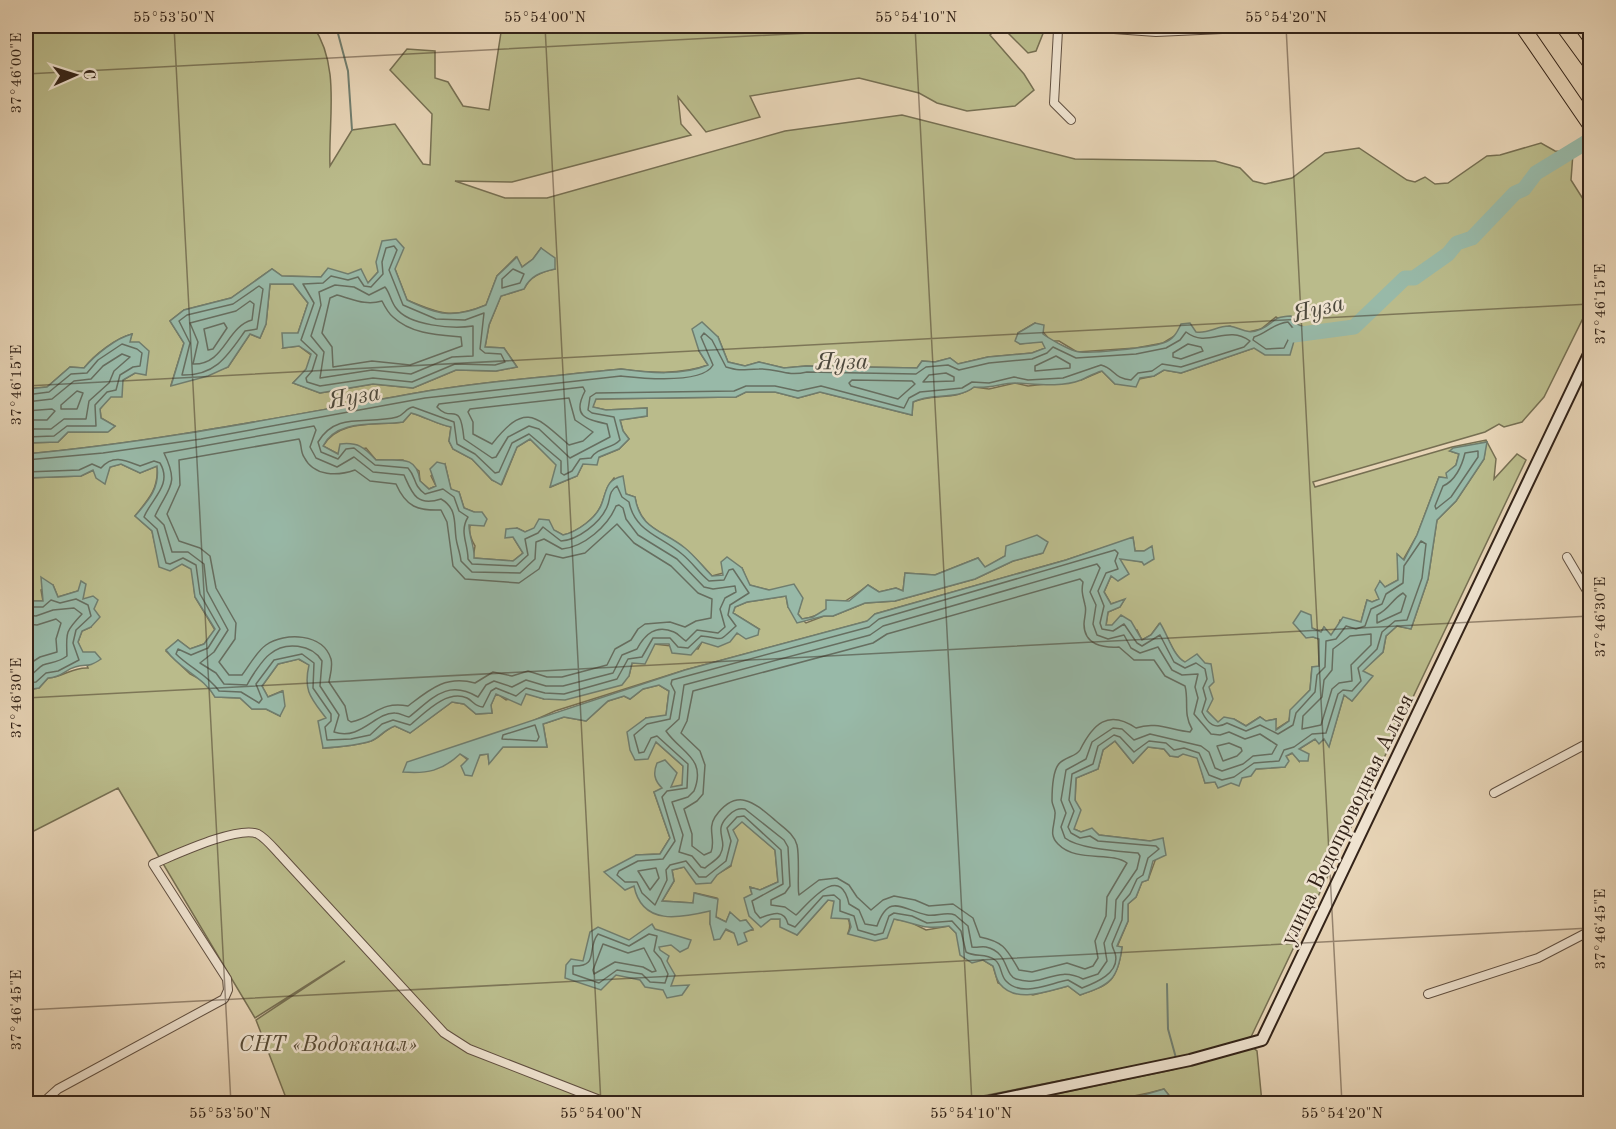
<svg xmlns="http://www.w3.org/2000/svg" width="1616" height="1129" viewBox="0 0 1616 1129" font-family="'Old Standard TT',serif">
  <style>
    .green { fill: #babb8b; stroke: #766f52; stroke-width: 1.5; fill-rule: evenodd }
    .water { fill: #98b9a8; stroke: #707d6e; stroke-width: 1.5 }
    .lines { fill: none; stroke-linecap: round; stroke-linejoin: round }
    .shore { stroke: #666e60; stroke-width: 1.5 }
    .stream { stroke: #707d6e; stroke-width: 2 }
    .river { stroke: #98b9a8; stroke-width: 15 }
    .street-casing { stroke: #604f40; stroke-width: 10 }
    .secondary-casing { stroke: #332318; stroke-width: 14 }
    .highway-casing { stroke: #332318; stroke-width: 16 }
    .street { stroke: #efe3d0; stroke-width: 8 }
    .secondary { stroke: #efe3d0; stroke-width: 10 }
    .highway { stroke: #e7d4b6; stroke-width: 14 }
    .ticks { fill: none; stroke: #332318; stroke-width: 1.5; stroke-opacity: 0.45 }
    .labels { text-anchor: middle; stroke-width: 5; stroke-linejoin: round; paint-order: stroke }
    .street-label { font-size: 22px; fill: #332318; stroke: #efe3d0 }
    .park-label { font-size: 22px; font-style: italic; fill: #554935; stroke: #efe3d0 }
    .water-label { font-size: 24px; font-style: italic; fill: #4c483c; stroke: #efe3d0 }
    .neatline { fill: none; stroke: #332318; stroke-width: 2 }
    .ticks-label { font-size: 15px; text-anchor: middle; fill: #332318 }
  </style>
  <rect width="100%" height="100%" fill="#e7d4b6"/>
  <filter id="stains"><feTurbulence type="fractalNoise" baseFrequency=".00333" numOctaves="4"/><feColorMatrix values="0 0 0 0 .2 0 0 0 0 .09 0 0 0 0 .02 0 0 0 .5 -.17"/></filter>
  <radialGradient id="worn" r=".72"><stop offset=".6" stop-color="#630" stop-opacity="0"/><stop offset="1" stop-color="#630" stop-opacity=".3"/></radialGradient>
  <g class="green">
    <path d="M26,26h287c28,40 15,94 17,140l22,-36 43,-6 28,40 7,1 2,-51 -42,-44 17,-21 28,2v27l13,4 15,24 26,4 13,-84h497l-9,9 34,39 10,16 -19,16 -48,5 -30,-8 -18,-10 -60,-15 -109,18 10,21 -54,15 -28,-35 3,27 10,11 -179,47 -57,-1 50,17h42l238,-67 117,-16 173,44 140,2 25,7 13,13 12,3 27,-6 33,-25 34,-5 48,32 8,2 10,-5 10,7 13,-1 39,-27 13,-1 41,-12 14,8 18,2 -2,27 19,30v94l-46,93 -22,25 -18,5 -5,-3 -14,8 -172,50 2,5 137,-40 34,-7 10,19 -2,20 23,-25 9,6 -275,577 -51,16 -253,50h-659l-32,-83 89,-59 -90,57 -137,-230 -92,47v-145l13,-2 9,-10c16,-1 24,-11 40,-10l-10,-26 4,-11 9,-4 -13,-36 -20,6 -5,-12 -12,5 2,11h-17v-123l55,-2 13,-6 10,13 6,-16 11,-3 19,9 17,-7c2,22 -8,33 -22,50l17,15 8,36 22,-3 10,5 3,28 20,33 -11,14 -14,5 -12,-9 -12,11 24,23 17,9 8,14 25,1 12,11h14l14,7 2,-25 -14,6 -6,-11 16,-22 20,-5 12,6c-7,26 2,33 17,53l-4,30c15,-1 32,-2 48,-7 9,-3 14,-12 24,-15l15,7 42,-31 12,2 12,10 16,-1 -1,-8 5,-12 10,7 20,-7 18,6 85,-23 3,-13 18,-10 4,-9 44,5 4,-7 57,-13 -26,-16 2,-6 12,-5 39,-6 2,11 18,16 18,-7h9l32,-13 30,-2 80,-22 38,-18 30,-8 -38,3 -20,12 -7,-10 -43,17 -30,-2 -2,18 -7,-3 -17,4 -11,-7c-17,14 -45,31 -66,34l-4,-5 4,-16 -53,-13 -7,-17 -30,8c-9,-9 -17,-20 -27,-27 -22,-19 -45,-19 -50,-52l-9,-3 -12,-16c-8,9 -8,14 -12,25 -5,15 -25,29 -39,32 -12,-8 -25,-8 -38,-3l-8,-4 -4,9 10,16 -10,8 -40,-3 2,-12c-8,-13 -6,-20 -1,-34l-10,-4 -5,-16 -8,-2 -6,-26 -14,12 5,10 -7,3 -9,-8 -1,-10 -16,-11h-27l-10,-12 -28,6 -15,-8c16,-27 52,-20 80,-24l8,-9c15,4 25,11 40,14l-2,14 4,8 19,10 20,21 10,4 15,-37 13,-8 27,26 -6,22 26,-11 6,-12 36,-15 10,-10 -6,-8 -3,-11 27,-4v-8l-41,2 -14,-3 4,-8 140,-2 10,-5h29l23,6 22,-6 92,23 1,-13c19,-9 43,-1 61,-15l15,2 26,-6 13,3 53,-6 21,-9 13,13 39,-8 10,-6 17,3 73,-25 51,-10 -29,-21 -15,12 -17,4 -14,-7 -27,8 -27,1 -13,8 -27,5 -59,4 -18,-11h-8l-16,-18 -17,10 2,11 22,-3 4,7 -14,5 -44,4 -30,7 -8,-6 -15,4 -13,-1 -5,7 -111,-2 -22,2 -25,-6 -14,4 -17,-4 -10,-25 -19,14 9,14c-28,10 -58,8 -87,4 -66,7 -134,12 -199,23 -132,23 -263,50 -396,62v-11l32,-1 10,-10h39l8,-6 -14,-8 -1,-9 23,-29 12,-7 -6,-31 3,-8c-16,4 -38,21 -48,34l-14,-1 -23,20 -21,2zM541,248l14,21c-14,3 -25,7 -31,20l-23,7 -12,29 -4,22 19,1 13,19 -21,4 -40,-1 -43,18 -40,-4 -53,9 -27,-10 14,-14 4,-14 -12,-9 -16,2 15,-15 10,-30 -15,-19h-23l-4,40 -6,14 -10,-4 -22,33 -57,18 13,-42 -14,-22 14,-11 47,-12 41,-29 10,7 39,1 7,-8 40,14 10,-11 17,-3 12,31c32,14 46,19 79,5l11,-29 19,-19 6,10 11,-8zM1486,442l-2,17 -28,42 -19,19 -9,59 -17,50 -14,-3 -11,10 -3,16 -21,19 10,5 -20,25 -8,-6 -15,51 -5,-8 -9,1 -16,10v12l-6,-8 -7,3 -1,11 -29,2 -38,18 -3,-5 -10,1 -7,-25 -15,-5 -5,4 -8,-1 -6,-7 -16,-2 -15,16 -18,-22 -12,9 -5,19 -22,9 -2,51 7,3 11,-3 7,6 51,6 13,-2 -15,41 -6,2 -6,15 -8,7v17l-11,26h5c-4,33 -12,38 -42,48l-12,-9 -35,9 -35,-12 -5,-17 -10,-6 -34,-34 -23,4 -16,-8 -16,-3 -46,14c6,-13 -5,-22 -13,-32l-7,-1 -31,35 -16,-16h-10l-19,-25 -2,-7 10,3 18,-8 -3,-32 -33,-29 -9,9 -2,36 -15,9 -32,-8 -12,3 2,11 -12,20 31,2 2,-10 22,5 -1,19 10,5 4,-9 10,8 6,-1 7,10 -19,3 -24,-9 1,-14 -59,2 -18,-27 2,-30 24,-1 10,-16 -16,-46 29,-7v-19l-28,-25 -9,-23 20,-2 3,-25 -10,-6 -16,4 -13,10 -6,-3 -16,5 -22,20 -22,-4 -21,7 4,23h-44l-14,16 -1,-9 -8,1 -6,11 -14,-13 95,-42 130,-41 183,-49 7,-7 191,-54 67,-22 2,13h9l-2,11 -23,-4 -15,34 7,12 13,-4 -4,7 -12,5 -2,14 31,4 5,10 9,-5 8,-11c9,11 14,32 26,39l22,48 11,12 16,-4 12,7 14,-9 6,4 10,-2 -1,11 14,-9 2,-11 19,-20 2,-23h7v-28l-6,-2 -1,-9 9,4 3,-5 7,9 6,-7 3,-9 21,2 6,-22 5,2 8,-3v-17l4,6 14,-8v-25l5,5 14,-25 22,-58 8,1v-5l9,-8 3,-11 -9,-3z"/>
    <path d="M1001,26h45l-10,25 -8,2z"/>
    <path d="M1251,1046l6,5 5,52h-87l-11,-14c-51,15 -104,14 -157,15l165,-34z"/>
  </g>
  <g class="water">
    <path d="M396,239l8,9 -9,21 12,31c31,15 46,19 79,5l11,-29 20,-19 5,10 11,-8 8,-11 14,10v11c-14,3 -25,7 -31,20l-23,7 -12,29 -4,22 19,1 13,19 -21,4 -40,-1 -43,18 -40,-4 -53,9 -27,-10 13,-14 5,-15 -12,-8 -16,2 -1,-15h16l10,-30 -15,-19h-23l-4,40 -6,14 -10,-4 -22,33 -20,9 -37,10 13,-43 -14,-22 14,-11 47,-12 41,-29 10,7 39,1 7,-9 20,6 13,-5 7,14 10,-11 -2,-10 6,-21z"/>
    <path d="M1291,316l6,8 15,7 -7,7 -11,3 -4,14h-25l-11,-7 -73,25 -17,-3 -10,6 -14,2 -4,9 -21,-3 -13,-13c-8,2 -14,6 -21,9 -21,8 -45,4 -66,3 -14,0 -25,6 -41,4 -18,14 -42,5 -61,15l-1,13 -92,-23 -22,6 -23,-6h-29l-10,5 -140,2 -3,8 13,3 41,-2v8l-27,4 3,11 6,8 -10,10 -20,8 -2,8 -14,-1 -6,12 -27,11 6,-22 -26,-26 -13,8 -16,38 -9,-5 -20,-21 -19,-10 -4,-8 2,-14c-15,-3 -25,-10 -40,-14l-8,9c-26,4 -66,-4 -80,24l15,8 2,-10c18,-2 24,3 36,16 22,1 41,-6 44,21l9,8 7,-3 -6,-17 7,-7 8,2 6,25 8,3 5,16 10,4h8l5,7 -3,7 -15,-1c0,13 6,21 5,33l39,3 10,-8 -10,-16 -8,1 1,-9 11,-1 8,4 9,-4 5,-9 10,1 5,10 9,5c14,-3 34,-17 39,-32 5,-14 4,-23 21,-27l3,18 9,3c5,33 28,33 50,51 10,8 18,19 27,28l11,-1 -2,-13 6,-5 15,11 8,17 19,5 25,-6 9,14 -5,16 4,5 11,-2 13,-8v-9l23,1 19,-16 11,7 17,-4 7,3 2,-18 30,2 43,-17 7,9 20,-11 1,-10 31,-11 11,7 -5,11 -30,8 -38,18 -80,22 -30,2 -32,13h-9l-27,7 -9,-16 -2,-11 -39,6 -12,5 -2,6 26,16 -1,6 -12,4 -9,-6 -7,9 -12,5 -16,-5 -11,13 -19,-2 -3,-9h-14l-10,20 -13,-1 -3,13 -7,9 -57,15 -21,-1 -18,-5 -5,11 -25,-11 -5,11 1,8 -16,1 -12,-10 -12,-2 -42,31 -15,-7c-10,3 -16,12 -24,15 -16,5 -33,6 -48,7l-5,-27 8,-3c-15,-20 -23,-27 -17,-53l-10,-6 -21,5 -16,22 6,11 15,-6 2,15 -5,10 -14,-7h-14l-12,-11 -25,-1c-12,-21 -34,-26 -49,-47l12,-10 12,9 14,-5 11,-15 -20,-32 -4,-28 -9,-5 -12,7 -11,-4 -7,-36 -17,-15c14,-16 25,-28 22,-50l-17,7 -19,-9 -11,3 -5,17 -9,-6 -3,-8 -12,6 -55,2v-24c133,-12 264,-39 396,-62 65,-11 133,-16 199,-23 29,4 60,7 87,-4l-9,-14 -7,-22 10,-7 16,15 10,25 17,4 14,-4 25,6 22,-2 111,2 5,-7 13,1 15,-4 8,6 30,-7 44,-4 13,-5 -3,-6 -22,2 -5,-3 3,-8 17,-10 9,2 -1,9c5,4 25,15 32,17 10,4 77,-4 88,-8 10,-3 14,-10 18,-19l9,-1 6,9c12,2 21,-6 33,-6 12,1 17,10 32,3 15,-7 10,-12 30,-13z"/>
    <path d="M132,334l-2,8h9l10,9 -3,24 -11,-2 -12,7 -1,17h-11l-11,12 1,9 14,8 -7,6h-40l-10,10 -32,1v-54l21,-2 23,-20 14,1c11,-13 32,-30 48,-34z"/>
    <path d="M1487,442l-3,17 -28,42 -19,19 -9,59 -17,50 -14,-3 -11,10 -3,16 -20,19 10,5 -21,25 -8,-6 -15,52 -5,-8 -5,5 -4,-5 -16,10 10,5 -1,7h-9l-7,-8 -6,3 3,5 -4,6 -29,2 -5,7 -9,2 -3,8 -8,-3 -13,5 -3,-6 -10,1 -8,-25 -14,-4 -5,3 -8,-1 -6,-7 -16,-2 -15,16 -18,-22 -12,9 -5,19 -22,9 -1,22 6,10 -7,19 7,3 11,-4 7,7 51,6 13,-3 3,17 -13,6 -5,19 -6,2 -6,15 -8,7v17l-11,25 5,1c-4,33 -12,38 -42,48l-12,-9c-20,5 -52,18 -68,-2 -4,-4 -5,-13 -7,-18l-10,-6 -11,3 -12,-8 -4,-22 -7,-7c-28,4 -29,-2 -55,-7l-7,19 -12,3 -27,-7 3,-7 -2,-8 -18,-1 3,-17 -6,-1 -31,35 -17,-8v-8h-9l-10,8 -12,-11 -5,-18 8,-4 -2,-7 10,3 18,-8 -3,-32 -33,-28 -9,8 5,10 -7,25 -14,10 -6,8 -15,1 -12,-17 -12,3 2,11 -12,20 31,2 1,-10 24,6 -2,18 10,5 4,-10 10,9 6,-1 7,9 -9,4 3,8 -9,4 -4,-12 -8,-4 -6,10 -6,1 -4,-16v-13c-30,7 -68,15 -76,-25l-9,4 -21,-18 32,-17 24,-1 10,-16 -16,-46 8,-4c-8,-8 -9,-15 -5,-25l8,-3 12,13 -6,14 11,-2 1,-19 -27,-24 -8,17 -13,1 -5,-10 -3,-18 19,-14 20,-3 3,-24 -10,-6 -16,4 -13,10 -6,-3 -16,5 -22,20 -22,-4 -21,7 4,23h-44l-14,17 -1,-10 -8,1 -8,21 -7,-1 -4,-9 7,-7 -8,-5c-18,17 -33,20 -57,18l4,-10 278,-92 182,-49 8,-7 191,-54 67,-23 2,14h9l8,-5 2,13 -10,6 -2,-3 -22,-3 9,15 -11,7 -7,-5 -7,16 7,12 14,-5 -5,8 -12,5 -2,13h6l9,-10 10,6 11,19 9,-5 9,-12c8,12 13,33 25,39l12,-8 8,9 6,1 3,18 -5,5 4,12 -6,12 11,11 6,-5 10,2 12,7 14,-9 6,4 10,-2v11l13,-9 1,-11 20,-20 2,-23 7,-1v-27l-6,-2 -7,1 -13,-15 8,-12 10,4 1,13 9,4 3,-5 7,8 12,-18 18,5 6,-22 5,2 7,-3 -4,-9 5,-9 5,6 13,-7 -1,-26 7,6 13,-25 22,-58 8,1 -1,-5 10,-8 3,-11 -9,-3 3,-3z"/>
    <path d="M41,577l12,8 5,12 20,-6 3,-10 5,3 -3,15 10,-3 5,4 -4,9 6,8 -9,10 -9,4 -4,11 5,10h12l6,7c-15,10 -13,4 -26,8 -11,3 -12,10 -27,11l-9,10 -13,2v-89h17z"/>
    <path d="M652,924l3,5 36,11 -3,8 -8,4 -9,-7 -12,2 1,3 9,6 -2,5 8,14 -4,11 18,-1 -7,10 -15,3 -4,-8 -18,-3 -5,-7 -24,-5 -15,15 -36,-12 1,-13 5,-6 12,2 7,-29 8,-5 31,13z"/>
    <path d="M1164,1089l11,14h-97l62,-7z"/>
  </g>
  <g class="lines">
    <g class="shore">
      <path d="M394,246l3,4 -8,20 14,35 33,14 29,1 19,-7 -4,36 5,4 16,1 4,8 -10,3 -40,-1 -43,18 -39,-4 -53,8 -13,-4 -1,-4 6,-7 5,-16 -16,-15 13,-37 -11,-19 20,-1 8,-7 17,4 10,-3 6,9 7,1 12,-13 -1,-12 4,-14z"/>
      <path d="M513,269l11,5 -4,9 -18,5v-9z"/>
      <path d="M335,285l19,2 15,8 16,-8c5,6 6,15 11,21 13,18 57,21 77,18v30l-21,1 -41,17 -39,-4 -52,8 4,-26 -13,-16 10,-31 -2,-13z"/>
      <path d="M259,286l4,3 -6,40 -12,2c-17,24 -29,45 -63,44l8,-32 -11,-22 8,-6 46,-11z"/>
      <path d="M337,295c16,4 28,11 45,6 3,6 6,12 11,16 18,17 45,18 68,20l1,9 -52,19 -38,-4 -39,6 -1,-20 -10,-14 8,-35z"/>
      <path d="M250,301l4,3 -2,16c-26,7 -27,45 -59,44l5,-22 -8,-19 46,-12z"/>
      <path d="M1288,322l8,10 -7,6 -5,10 -18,1 -13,-9 1,-3c13,-4 20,-14 34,-15z"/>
      <path d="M224,323l3,5 -14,21 -5,1 -4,-21z"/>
      <path d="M1188,344l13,3 2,4 -22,8 -8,-2v-4z"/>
      <path d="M1056,356l14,8v4l-35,3v-5z"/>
      <path d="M946,373l8,4v4l-31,1 6,-7z"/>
      <path d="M852,380l60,1 3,3 -17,15 -47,-13 -2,-3z"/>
      <path d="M583,387l2,4c-13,25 0,28 22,33l3,13 -40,21 -31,-29 -10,-3 -21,11 -12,20 -4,1 -28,-19c-4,-41 -12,-15 -27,-32l2,-3z"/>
      <path d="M77,391l6,2 -6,16h-16v-4z"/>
      <path d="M26,395l23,-3 22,-18 16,-1 11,-13 24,-16 15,5 5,4 -2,13 -7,1 -13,8 -4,15 -9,2 -12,13 1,21h-29l-13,10 -28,1"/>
      <path d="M569,398l6,22 18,12 -10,9 -14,4c-34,-30 -44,-43 -77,-1l-19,-10v-12l-5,-10 2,-3z"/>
      <path d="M26,402l26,-3 22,-18 17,-2 12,-13 19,-12 8,3 -16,14 -5,12 -20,18 -3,18h-22l-13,10h-25"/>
      <path d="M26,411l26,-2 3,2 -8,9h-21"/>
      <path d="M314,426l2,4 -6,17 6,11 21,9 17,-10 19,15 31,3c8,18 12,32 37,24 16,9 13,23 15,39 1,8 4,14 5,23l11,11 48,1 15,-14 1,-17 8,-3 18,10c22,-2 46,-23 54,-43l3,-1 4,3 3,11 12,16 39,24 27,28 9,2 22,-3 1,6 -11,6 -5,11 5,18 -7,6 -21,-3 -11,11c-5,-3 -7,-7 -12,-9 -18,-8 -29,2 -37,17l-15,6 -9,18 -50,13h-17l-20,-6 -14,7 -18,-6 -8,4 -8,12c-31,-18 -45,1 -69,20 -5,-1 -9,-4 -14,-4 -20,-1 -34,28 -61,19l5,-17 -19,-29 2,-25c-10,-17 -37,-20 -52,-7 -7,5 -19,23 -23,31l-23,-1 -8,-11 -16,-10 14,-11 14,-22 -21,-39 -3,-27 -16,-12h-16l-8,-27 -9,-9c13,-29 25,-30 9,-63z"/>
      <path d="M299,439c3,5 1,12 5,18 10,20 34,19 51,13l15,11 26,3c10,23 22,27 45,26l6,12 6,44 12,13 54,4 20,-14 7,-15 17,4 22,-5 32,-29 17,19 37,23 27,27 14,6 -1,19 -15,3 -11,6 -15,-5 -25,2 -7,5 -7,11 -16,9 -8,16 -45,12h-15l-19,-6 -16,5 -19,-4 -18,11c-29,-8 -45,6 -67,23 -29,-5 -33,11 -57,16l-3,-2 -3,-14 -16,-24c1,-7 4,-15 2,-23 -8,-26 -46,-27 -65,-14 -9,6 -17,21 -24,30h-13l-10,-13 16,-23 1,-16 -20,-35 -6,-32 -10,-8 -21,-7 -12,-27 13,-29 -1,-25z"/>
      <path d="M1478,451v6l-27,40 -15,12 -1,-3 8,-20c12,-5 19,-20 22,-33z"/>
      <path d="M26,460l77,-7 98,-14 224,-41 196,-22c19,2 81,9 92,-11l-12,-28 3,-4 8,7 14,27c17,5 18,2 33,2 19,-1 26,8 48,3l109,2 10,-7 22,-2 11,5 30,-7 43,-4 15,-6 6,-6 23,11 60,-4 30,-6 14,-8 6,-8c22,17 40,-8 64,9l-6,6 -63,20 -19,-3 -10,7 -14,2 -7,7c-17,-1 -17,-12 -30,-15l-38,13 -35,2 -14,-3 -25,6 -17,-1 -10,6 -42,4 -11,6 -5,10 -83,-22 -23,5 -23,-5h-29l-12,5 -138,2 -6,4 -2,13 4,3 22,4 6,23c-8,9 -22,7 -29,18l-11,1 -8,12 -8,4 -3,-2v-12l-32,-27 -17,9 -13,29 -4,1 -20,-19 -18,-10 -3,-22 -41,-15c-7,1 -9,8 -16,10 -29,8 -61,-6 -79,25l3,10 17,7 8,-10 8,-1 21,17 33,3c9,10 4,16 17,26l18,-5 11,8 5,14 9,6c-9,15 0,26 0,42l4,5 44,2 12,-11 -3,-16 13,-6 5,-6 18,14c17,-1 39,-18 46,-34 4,-9 1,-15 10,-21l5,11 7,5c6,30 32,34 53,52 10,8 17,19 27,27l15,-1 5,-10 4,-1 16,24 -19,12 -2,10 8,11c-20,18 -10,12 -35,10l-13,12 -10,-1 -8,-9h-17l-11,19 -14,2 -11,20 -53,15 -19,-1 -19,-5 -10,8 -20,-8 -5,3 -8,16c-8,0 -10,-6 -16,-9 -21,-9 -43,16 -57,27l-17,-5 -11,4 -12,11 -19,4 -24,1 -2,-13 6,-6v-7l-18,-26 1,-25 -12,-9 -28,6 -18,24 6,15 -3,4 -18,-11 -22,-1c-11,-16 -29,-23 -43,-37l2,-5 13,6 17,-7 12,-19 -20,-35 -4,-29 -13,-7 -13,6 -4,-1 -9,-34 -13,-12c7,-18 29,-32 16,-54l-6,-2 -14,5c-15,-6 -27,-12 -39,2l-9,-4 -13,6 -53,2"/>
      <path d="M1421,541l5,3 -4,34 -15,42 -12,1 -13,11 -5,17 -19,19 3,13 -9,10 -9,-1 -5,4 -12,39 -14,1 -18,13 -10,3 -5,11 -25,2 -20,14 -12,3 -13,-5 -10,-22 -15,-5 -10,2 -8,-7 -17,-2 -15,11 -14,-15 -6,-2 -16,11 -5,18 -21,10 -3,26 5,11 -6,16 3,6 9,5 10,-2 8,5 58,5 3,3 -11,9 -5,17 -6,4 -7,15 -7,8 -1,18 -10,24c0,3 2,6 3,9 6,20 -20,30 -33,35l-14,-8c-18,3 -46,18 -62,1 -6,-6 -4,-16 -11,-21 -10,-8 -19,-2 -29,-8l-5,-21 -9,-10 -25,2 -15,-7 -18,-3 -5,3 -6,17 -8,2 -17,-5 -4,-14 -14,-5v-11l-6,-5 -11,1 -28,31 -7,-3c-4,-16 -17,-10 -28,-6l-5,-6 -3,-11 31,-17 -2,-34 -37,-34 -7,1 -10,11 4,13 -5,20 -20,16h-7l-13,-16 -16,4 -4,5 1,10 -12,25 -13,-12 -5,-11h-12l-8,-7 2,-4 19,-10 25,-2 12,-18 -13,-44 5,-6 20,-3 1,-24 -31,-28 -6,2 -7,14 -5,1 -5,-18 13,-11 23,-5 5,-27 -4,-8 1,-4 197,-53 10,-8 236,-69 3,3 -3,8 3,8 -12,4 -8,18 6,15 -4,17 2,6 11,2 11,-7 13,19 5,3 18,-11 14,27 11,6 11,-5 9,6 2,10 -4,9 3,11 -4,13c6,12 13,18 25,11l19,8 14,-6 18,9 15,-9 3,-12 19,-21 2,-17 8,-8 1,-26 10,-2 10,-13 10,3 9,-3 6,-17 11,-5 4,-10 17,-11 1,-17z"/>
      <path d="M1097,564l3,4 -10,24 6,13 -3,19 4,11 11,4 16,-4 7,13 9,5 18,-6 14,23 10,5 16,-1 -3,13 3,11 -4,16 17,20 9,1 9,-3 16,7 15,-5 17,11 -5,9 -19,2 -10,8 -21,7 -7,-3 -6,-16 -8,-6 -51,-12 -16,6 -12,-11 -9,-1 -21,14 -6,17 -20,11 -5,30 5,13 -5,14 4,11c14,11 53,13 73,15l2,3 -3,13 -21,31 -1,18 -11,25 3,18 -9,13 -15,5c-28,-14 -40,9 -67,0 -12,-4 -7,-27 -30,-32 -5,-1 -9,1 -14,0l-4,-21 -13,-11c-9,-4 -19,2 -28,0 -24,-5 -38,-23 -50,11l-12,-2 -6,-14 -10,-6c-9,-42 -40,-1 -53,11l-11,-8 -14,-2v-5l14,-7 5,-7 -2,-39 -4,-7 -39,-31c-7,-1 -11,1 -17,7 -16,16 1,23 -8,39 -3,5 -11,9 -15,13l-4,-1 -9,-11 -13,-4 4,-17 -11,-33 16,-5 6,-6c13,-33 -13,-38 -28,-60l13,-12 5,-34 186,-50 13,-9z"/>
      <path d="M1080,579l3,3c-2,10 0,14 2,23 2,6 -1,13 -1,19 0,21 19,24 35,23l15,13h20l11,16 20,10c4,15 -2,28 7,43l-2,3c-19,-2 -35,-11 -54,-4 -28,-19 -43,-4 -56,22 -4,7 -17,7 -22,15 -6,9 -6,26 -6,36 0,4 4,9 3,13 0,12 -7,20 3,30 18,19 53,7 69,19l-20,34 -1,19 -11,25 3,17 -5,8 -8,3 -18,-6 -35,9 -13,-2c-12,-20 -14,-28 -39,-33l-7,-19 -20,-14 -24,2 -14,-6 -21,-4 -11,4 -12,10 -14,-13 -8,-12 -12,-7 -18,2 -20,15c-2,-6 1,-37 -2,-50 -3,-11 -13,-17 -21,-24 -21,-18 -39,-35 -61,-4 -8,12 1,23 -4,35l-7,3 -12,-9v-12l-8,-25 13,-8 6,-7 2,-29 -5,-14 -19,-18 6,-12 6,-30 180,-48 14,-9z"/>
      <path d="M1403,593l3,3 -5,16 -24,11v-8c13,-6 15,-16 26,-22z"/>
      <path d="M26,607h17l8,-7 9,3 16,-4 12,6 3,11 -15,14 -3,13 6,17 -21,11 -12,2 -10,9 -10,1"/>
      <path d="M26,615l10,1 17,-6 21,-2 8,6c-17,18 -16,18 -15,42 -8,6 -14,6 -24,9 -7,4 -8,10 -17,10"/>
      <path d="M26,624l11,1 19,-6 5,4 -5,16 1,13 -17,5 -14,9"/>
      <path d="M1371,634v11l-20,20 1,16 -13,2 -7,6 -11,36 -19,4 1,-13 19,-19 2,-17 8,-10 1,-21 17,-13z"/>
      <path d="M535,725l4,12 -2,4 -35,-2 1,-4z"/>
      <path d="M1229,743l12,5 1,3 -5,5 -14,5 -6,-15z"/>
      <path d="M656,868l3,10 -9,12 -12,-19z"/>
      <path d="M598,934l31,12 20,-12 8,2 -3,15 7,8 7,15 -3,9 -15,-1 -8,-8 -25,-4 -18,13 -26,-9v-8c27,1 13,-17 25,-32z"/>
      <path d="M603,944l25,9 16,-5 12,23 -4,1 -9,-5 -28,-5 -21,12 -1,-4z"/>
    </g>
    <g class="stream">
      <path d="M336,26l12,45 4,59"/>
      <path d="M1167,984l1,45 8,29"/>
    </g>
    <path class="river" d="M1294,335l60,-8 51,-49h9l34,-24 9,-11 15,-5 43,-45 9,-4 12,-16 54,-33"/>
    <defs>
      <g id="street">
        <path d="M1063,26l-5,4 -4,73 17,17"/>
        <path d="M1072,26l84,6 134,-6"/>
        <path d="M1567,557l23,39"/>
        <path d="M1494,793l96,-51"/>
        <path d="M1428,994l110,-36 52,-27"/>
        <path d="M47,1104l1,-6 10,-9 166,-90 4,-9 -1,-11 -74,-115c20,-8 85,-39 105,-30 9,5 17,16 24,23l162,176 25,16 141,55"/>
      </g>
      <path id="secondary" d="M978,1104l212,-44 72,-20 328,-688"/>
      <g id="highway">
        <path d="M1522,26l68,99"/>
        <path d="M1563,26l27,37"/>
      </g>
    </defs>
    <use href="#street" class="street-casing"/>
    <use href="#secondary" class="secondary-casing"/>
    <use href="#highway" class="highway-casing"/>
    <use href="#street" class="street"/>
    <use href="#secondary" class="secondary"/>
    <use href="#highway" class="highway"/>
  </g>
  <path class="ticks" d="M174,26l57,1078M545,26l56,1078M915,26l57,1078M1286,26l56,1078M26,74l916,-48M26,386l1564,-82M26,698l1564,-82M26,1010l1564,-82"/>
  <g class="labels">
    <g class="street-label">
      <text transform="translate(1346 819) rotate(-64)" y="8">улица Водопроводная Аллея</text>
    </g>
    <g class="park-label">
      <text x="328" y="1051">СНТ «Водоканал»</text>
    </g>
    <g class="water-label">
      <text transform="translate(1318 308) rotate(-14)" y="8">Яуза</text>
      <text transform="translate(842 361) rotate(-1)" y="8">Яуза</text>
      <text transform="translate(354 396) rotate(-10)" y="8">Яуза</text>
    </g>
  </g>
  <rect width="1616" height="1129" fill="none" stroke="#e7d4b6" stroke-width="66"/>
  <g transform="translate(75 75) rotate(87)" stroke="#efe3d0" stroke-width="4.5" paint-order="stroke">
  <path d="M0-4.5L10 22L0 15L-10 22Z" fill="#332318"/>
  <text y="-9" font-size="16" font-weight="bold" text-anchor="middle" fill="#332318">С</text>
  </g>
  <rect x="33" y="33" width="1550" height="1063" class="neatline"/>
  <g class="ticks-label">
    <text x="174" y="22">55°53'50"N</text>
    <text x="545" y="22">55°54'00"N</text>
    <text x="916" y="22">55°54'10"N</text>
    <text x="1286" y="22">55°54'20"N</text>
    <text transform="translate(16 73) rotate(-90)" y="5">37°46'00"E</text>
    <text transform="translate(1600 304) rotate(-90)" y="5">37°46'15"E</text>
    <text transform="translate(16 385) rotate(-90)" y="5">37°46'15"E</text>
    <text transform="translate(1600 617) rotate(-90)" y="5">37°46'30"E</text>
    <text transform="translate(16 698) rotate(-90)" y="5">37°46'30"E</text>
    <text transform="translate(1600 929) rotate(-90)" y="5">37°46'45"E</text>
    <text transform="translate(16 1010) rotate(-90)" y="5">37°46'45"E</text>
    <text x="230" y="1118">55°53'50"N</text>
    <text x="601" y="1118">55°54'00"N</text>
    <text x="971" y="1118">55°54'10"N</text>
    <text x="1342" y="1118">55°54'20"N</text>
  </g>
  <rect width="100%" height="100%" filter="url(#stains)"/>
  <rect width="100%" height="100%" fill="url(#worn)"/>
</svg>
